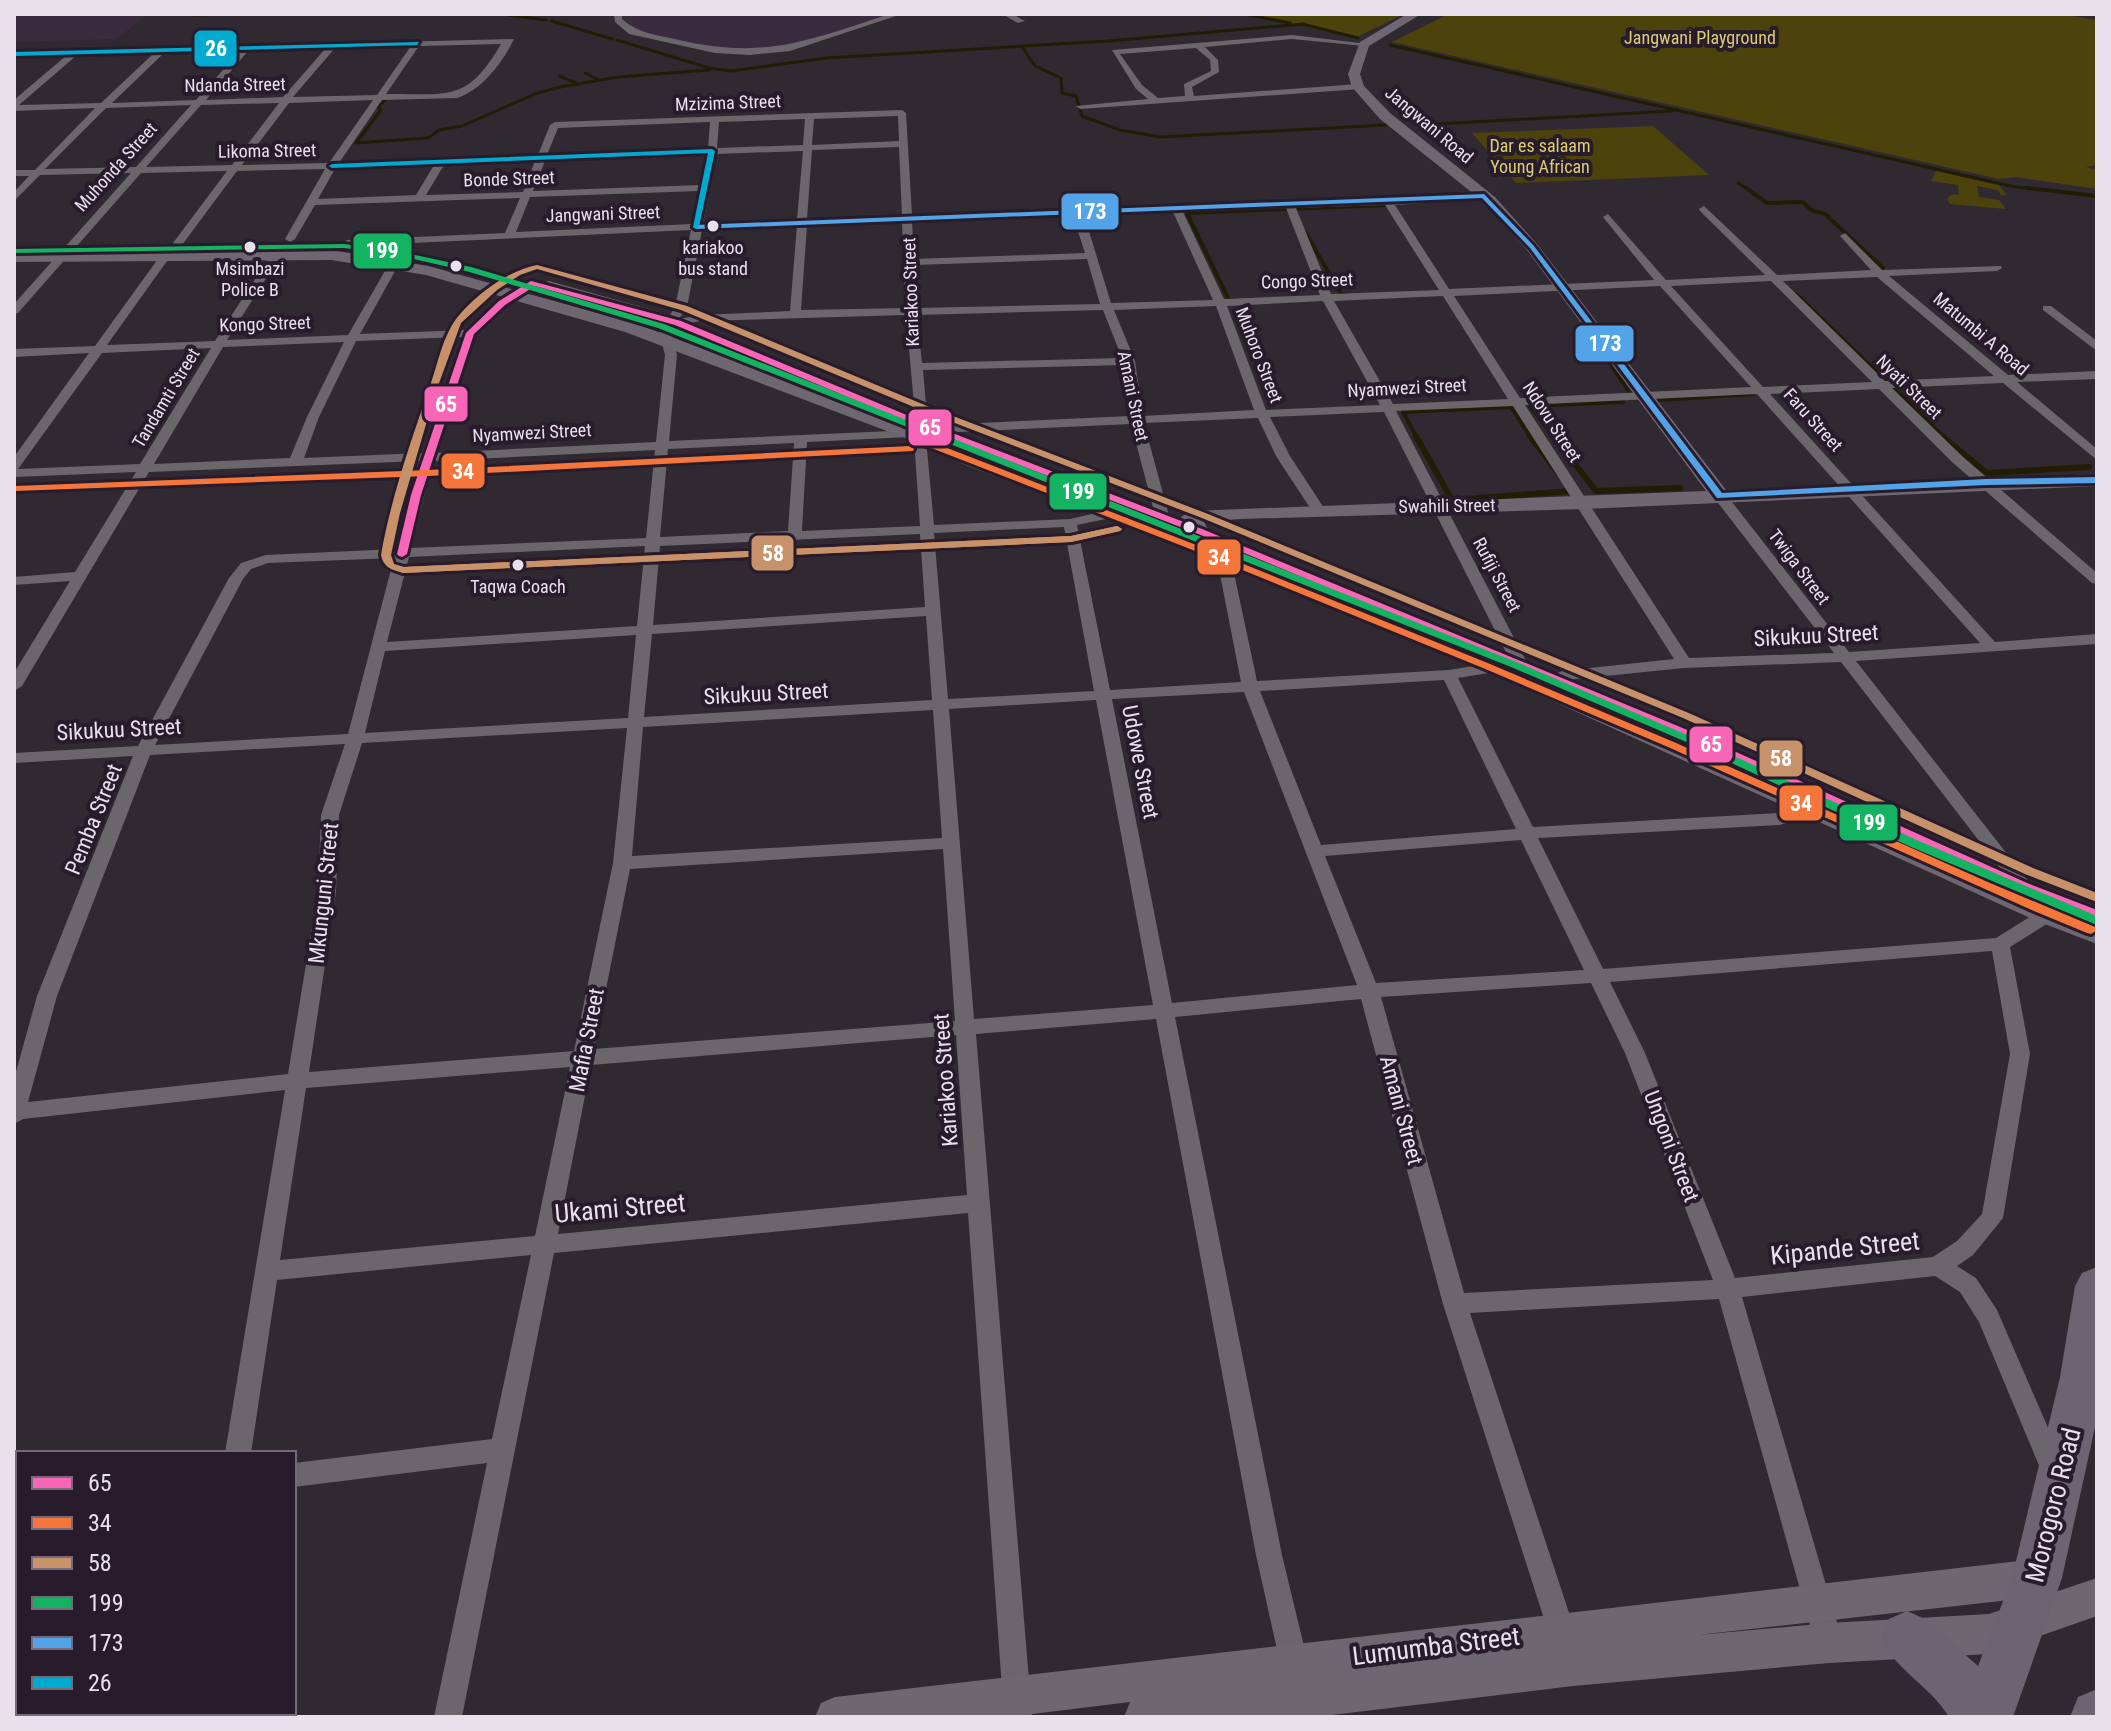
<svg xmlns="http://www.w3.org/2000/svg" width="2111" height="1731" viewBox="0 0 2111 1731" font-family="'Roboto Condensed',sans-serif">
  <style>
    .built { fill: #3a2b3f }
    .green { fill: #4c430c }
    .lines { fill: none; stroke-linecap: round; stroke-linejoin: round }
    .stream-far2 { stroke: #211c04; stroke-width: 3 }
    .stream-far1 { stroke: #211c04; stroke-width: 4 }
    .stream { stroke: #211c04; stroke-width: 6 }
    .street { fill: #6b656c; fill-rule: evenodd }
    .secondary { fill: #6e6671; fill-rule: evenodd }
    .highway { fill: #6d6371; fill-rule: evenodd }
    .bus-1-casing { stroke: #281c2c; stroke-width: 6 }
    .bus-2-casing { stroke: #281c2c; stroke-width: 6 }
    .bus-3-casing { stroke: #281c2c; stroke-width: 6 }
    .bus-4-casing { stroke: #281c2c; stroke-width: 6 }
    .bus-5-casing { stroke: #281c2c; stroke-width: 6 }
    .bus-6-casing { stroke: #281c2c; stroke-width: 6 }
    .bus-1 { fill: #fa66b7; fill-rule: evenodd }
    .bus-2 { fill: #f5763a; fill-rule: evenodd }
    .bus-3 { fill: #c7916a; fill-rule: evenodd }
    .bus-4 { fill: #13b361; fill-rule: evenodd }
    .bus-5 { fill: #53a3e8; fill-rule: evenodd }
    .bus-6 { fill: #00a9ce; fill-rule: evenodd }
    .bus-dot { fill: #e8e0eb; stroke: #281c2c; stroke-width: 3 }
    .labels { text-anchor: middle; stroke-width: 8; stroke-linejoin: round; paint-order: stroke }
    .far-park-label { font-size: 18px; fill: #dbcd72; stroke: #281c2c }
    .far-street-label { font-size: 18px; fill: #e8e0eb; stroke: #281c2c }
    .far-bus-label { font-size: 18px; fill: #e8e0eb; stroke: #281c2c }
    .street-label { font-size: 22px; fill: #e8e0eb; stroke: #281c2c }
    .near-street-label { font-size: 26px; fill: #e8e0eb; stroke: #281c2c }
    .line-badge { stroke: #281c2c; stroke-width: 3 }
    .badge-label { font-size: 22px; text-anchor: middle; font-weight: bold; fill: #fff }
  </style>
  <rect width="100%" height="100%" fill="#302932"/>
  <g class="built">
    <path d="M14,14h135l-33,25 -102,3z"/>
    <path d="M620,14h274l-116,37 -39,1 -87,-15 -29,-14z"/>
  </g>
  <g class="green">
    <path d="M1249,14h155l-49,24z"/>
    <path d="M1449,14h610l38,6v145l-11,2 11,3v19l-82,-12 -16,2 -607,-137z"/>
    <path d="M1653,126l56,49 -193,8 -44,-50z"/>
    <path d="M1936,171l63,14 8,11 -6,-1 -3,-5 -21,-4 2,11 20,3 7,9 -56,-5 -3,-5 4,-4 8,-1 -1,-9 -27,-4z"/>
  </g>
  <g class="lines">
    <g class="stream-far2">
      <path d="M299,14h6"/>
      <path d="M1244,14l46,9"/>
      <path d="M194,15l40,-1"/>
      <path d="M508,15l38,5"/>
      <path d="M552,21l60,18"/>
      <path d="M1302,24l56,14"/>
      <path d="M617,40l92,28 22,3 95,-13 282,-17 196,-17"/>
      <path d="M1390,45l625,142 31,3"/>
      <path d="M1022,47l13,19 26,12 1,15 14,3 6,20 38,14 40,7 226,-12"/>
      <path d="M585,73l14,7"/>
      <path d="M559,76l20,8"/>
      <path d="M390,95l-12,12 3,3 -25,33 72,-5 11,-8 23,-4 73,-32 25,-7 58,-10 91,-7"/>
      <path d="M1419,125l253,-14"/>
      <path d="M1738,183l11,7"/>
    </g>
    <g class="stream-far1">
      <path d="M1746,188l21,15 36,-1 8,8 14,4 58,54"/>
      <path d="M2027,188l70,8"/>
      <path d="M1305,232l37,63h6"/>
      <path d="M1796,294l91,88"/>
      <path d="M1236,300h-7l-42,-87 199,-8"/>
      <path d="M1592,336l39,59"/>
      <path d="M1895,390l50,48"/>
      <path d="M1659,400l94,-6"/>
      <path d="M1417,438l-14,-26 108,-5 20,31"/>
      <path d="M1555,438l-25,-32 93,-4"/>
    </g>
    <g class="stream">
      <path d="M1416,436l36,64 120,-9 -42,-55"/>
      <path d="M1553,436l43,55 84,-3"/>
      <path d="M1942,436l45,37 102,-6"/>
    </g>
    <g class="street">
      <path d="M614,14h8v5c17,15 36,16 57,21 88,20 129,0 211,-26h12l-112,37 -40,4 -35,-2 -86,-19 -14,-12z"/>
      <path d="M1002,14h10l13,7 -7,2z"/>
      <path d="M1292,35l76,9 -4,2 -72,-7 -87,8 13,13 1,12 -27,15 2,9 164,-12 3,5 -281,20 -4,-3 72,-7 -12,-10 -24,-39zM1196,48l14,12 1,11 -27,13 1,12 -27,2 -16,-13 -22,-31z"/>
      <path d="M514,39c-10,21 -31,51 -57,59l-75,2 -43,63 199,-8 12,-30 5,-3 347,-12 4,3 6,102 575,-21 2,2 -5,3 -89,6 54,84 205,-9 -51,-63 5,-3 58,66 99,-5 -65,-64 -1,-2 5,-3 73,69 94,-5 -31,-34 5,-3 37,37 119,-4 1,2 -5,3 -108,5 119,99 89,-4v8l-80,3 80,67v11l-94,-77 -111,5 70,68 135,117v11l-5,-1 -140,-121 -73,-73 -109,5 225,248 102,-8v10l-241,17 173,221 3,4 -3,4h-12l-176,-228 -157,6 -118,12 -20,10h-12l-2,-3 2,-3 28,-13 112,-12 -161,-253 -117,5 131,252 -8,5 -61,10 75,149 246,-14 62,-15 9,6 -3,4 -68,17 -241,13 65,131 393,-31 51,-32 5,-9h14l2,4 -7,14 -51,32 20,107 -27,164 -30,37 -16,11 19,12 21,32 68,157 -4,8 -9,4 -9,-4 -64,-153 -19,-30 -25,-16 -193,21 101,346 -4,10 -10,4 -10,-4 -4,-10 -96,-344 -249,14 107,324 -4,10 -10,4 -10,-4 -110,-343 -82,-305 -186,18 107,538 26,108 -4,10 -10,4 -10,-4 -4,-10 -24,-108 -100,-536 -180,15 56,683h-28l-36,-504 -414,40 -92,464h-28l53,-254 -193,24v-24l198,-24 39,-184 -254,25 -26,173h-26l60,-363 -262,29 -9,5v-45l23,-83 96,-240 -119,7v-10l124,-7 91,-168 12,-15 25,-8 130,-6 23,-88 -270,11 -127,214 -8,5v-18l56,-92 -56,4v-8l61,-5 61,-100 -122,5v-20l75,-104 -75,4v-8l81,-3 68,-94 4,-1 5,3 -65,91 108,-4 57,-88 5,-3 5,3 -55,87 121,-5 41,-71 5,-3 5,3 -39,70 107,-4 31,-29 36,-21 4,1v4l-32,20 -31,29 -40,119 221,-11 9,-87 -6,-22 16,-26 16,-77 -344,16 -5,-3 5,-3 158,-7 15,-35 -205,7 -20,34 -5,3 -5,-3 40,-70 -88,2 -55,74 -4,1 -5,-3 54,-72 -86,2 -123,140 -4,1v-10l117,-131 -91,2 -26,26v-9l15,-16h-15v-6h21l60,-62 -81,3v-11l53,-45 -53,1v-4zM501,44c-35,60 -53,49 -115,50l33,-48zM411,46l-34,49 -84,2 42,-49zM326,48l-43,49 -77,3 43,-50zM240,51l-44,49 -84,3 52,-50zM154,53l-53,50 -82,2 58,-50zM373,100l-44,63 -87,2 47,-62zM279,103l-47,62 -86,2 55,-62zM191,105l-55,62 -91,2 61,-61zM898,116l1,25 -87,4 2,-26zM805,119l-2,26 -86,3 2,-26zM710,122l-2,27 -161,6 11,-27zM899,147l3,69 -95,3 5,-69zM803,151l-6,68 -94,5 13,-70zM707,154l-7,31 -167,6 12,-30zM535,161l-12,31 -97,3 18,-30zM434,165l-18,30 -98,4 17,-30zM699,191l-7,33 -176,8 14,-35zM1385,205l54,85 -108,4 -35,-86zM1286,208l34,87 -96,4 -41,-87zM1173,212l40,88 -102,3 -27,-88zM1073,216l12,37 -171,6 -2,-38zM902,222l3,86 -104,2 6,-85zM797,225l-7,86 -90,4 -21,4 8,-12 15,-77zM1087,259l13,45 -183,4 -3,-43zM1877,277l117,99 -109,5 -102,-100zM1771,281l101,101 -109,5 -92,-101zM1660,286l91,101 -231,11 -66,-102zM1443,296l65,103 -115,5 -59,-103zM1323,301l57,104 -114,5 -39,-104zM1216,306l38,104 -111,6 -8,-55 -21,-51zM1103,310l19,48 -200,5 -5,-48zM906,315l9,101 -3,7 6,4 4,-1 5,-10 -4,-46 201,-5 6,51 -194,9 -6,4 6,4 195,-9 24,91 -14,12 7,4 21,-15 -25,-93 114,-5 18,38 36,55 5,1 7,-4 -34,-52 -20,-39 114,-5 126,248 -61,10 -192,11 -26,-122 -7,-4 -7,4 24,123 -131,8 -33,-165 38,-8 16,-11v-6h-10l-16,11 -35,8 -136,6 -8,-86 -6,-4 -6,4 6,87 -118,5 5,-89 102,-5 5,-1v-6l-245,11 8,-86 -6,-22 4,-7 25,-5zM463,337l-41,116 -118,5 15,-41 37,-76zM344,342l-37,75 -17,41 -136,6 69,-117zM211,348l-71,116 -122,5 84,-116zM1757,394l223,249 -131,9 -124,-159 -5,-1 -7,4 2,3 119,154 -145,5 -164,-253zM794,443l-6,88 -128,6 8,-88zM655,450l-9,88 -235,10 22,-87zM1064,527l30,164 -146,8 -14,-166zM920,534l5,73 -272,18 7,-79zM645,546l-8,80 -250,16 22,-85zM394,558l-46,176 -193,11 88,-166 8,-10 17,-6zM926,616l6,84 -288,17 8,-83zM636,635l-8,83 -263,15 20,-82zM1444,680l72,149 -195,16 -61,-154zM1244,692l113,293 -185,18 -60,-304zM1096,700l57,305 -179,14 -25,-310zM933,710l9,128 -310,18 11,-129zM627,728l-14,135 -39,188 -265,21 27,-181 3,-76 23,-72zM345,744l-24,71 -3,76 -30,183 -260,28 29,-106 93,-241zM1521,840l63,130 -208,13 -51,-127zM943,849l12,172 -361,28 36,-180zM1992,951l18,103 -28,160 -25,27 -24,16 -198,21 -90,-225 -35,-71zM1591,983l34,70 88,227 -249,13 -83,-296zM956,1035l11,160 -409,39 33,-169zM570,1067l-35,169 -255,24 26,-172z"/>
      <path d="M2043,306h8l46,35v10l-54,-41z"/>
      <path d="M182,1713h28l-1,4h-28z"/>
    </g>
    <g class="secondary">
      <path d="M1407,14h14l-52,32 -9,28 4,12 26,27 105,84 42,47 189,246 371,-16v12l-513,23 -344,10 -36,3 5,9 -3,4h-14l-11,-18 10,-6 515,-20 -179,-241 -42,-47 -105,-84 -28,-32 -4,-13 12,-32z"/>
      <path d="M331,250l97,16 209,58 285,107 60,27 138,51 387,154 590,261v20l-60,-23 -546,-248 -385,-156 -138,-51 -60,-27 -283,-107 -199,-57 -95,-15 -317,2v-10z"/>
      <path d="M549,281l135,38 45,22 -2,4h-12l-43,-18 -129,-38v-6z"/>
      <path d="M2037,1559l14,6 5,13 -5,13 -14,6 -340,38 132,-12 160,-9 108,-36v38l-108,38 -160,9 -256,23 -258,31h-191l6,-15 -123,15h-192l6,-14 14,-6z"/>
    </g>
    <g class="highway">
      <path d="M2097,1267v151l-35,160 -49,139h-64c-20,-33 -54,-46 -68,-80l8,-18 18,-8 18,8 53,47 34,-88 48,-201 15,-91 7,-13z"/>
      <path d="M2097,1689v28h-27l8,-20z"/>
    </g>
    <defs>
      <path id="bus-1" d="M531,281l150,40 240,100 281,108 483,200 342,154 70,27v9l-78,-30 -342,-156 -481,-200 -281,-108 -240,-100 -140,-39 -30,19 -31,29 -53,161 -14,59 -5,3 -3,-1 -2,-2 14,-59 55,-162 33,-32z"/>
      <g id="bus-2">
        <path d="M924,439l285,111 281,114 186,79 314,140 105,44 2,3 -6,4 -4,-1 -53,-22 -366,-164 -185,-79 -280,-114 -282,-110v-4z"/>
        <path d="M910,446l4,3 -1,2 -485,25 -414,15 1,-5 413,-16z"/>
        <path d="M1117,526l5,3 -2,2 -49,11 -668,31 -5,-3 5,-3 668,-31z"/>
      </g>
      <path id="bus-3" d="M537,265l150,41 240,100 281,108 483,200 342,154 64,25v9l-72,-28 -342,-156 -481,-200 -281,-108 -240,-100 -144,-41 -17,6 -23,15 -36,33 -27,74 -34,116 -9,42 3,9 10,3 667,-31 46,-10 5,3 -2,2 -49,11 -668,31c-11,-3 -20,-6 -22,-18 10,-58 31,-117 50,-172 7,-21 12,-46 25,-64 19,-24 51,-48 81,-54z"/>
      <path id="bus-4" d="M344,244l48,6 79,17 193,57 855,339 180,77 220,101 178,75v9l-186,-78 -220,-103 -180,-77 -853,-339 -192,-57 -74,-17 -48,-6 -330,5v-4z"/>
      <path id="bus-5" d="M1484,194l50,52 188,247 264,-14 111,-2v6l-111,2 -269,13 -187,-250 -48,-50 -786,31 -3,-2 3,-2z"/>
      <g id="bus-6">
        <path d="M419,42l-2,3 -403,11v-4z"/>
        <path d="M712,149l3,2 -16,76 -3,2 -3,-2 15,-74 -376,15 -3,-2 3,-2z"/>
      </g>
    </defs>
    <use href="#bus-1" class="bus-1-casing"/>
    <use href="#bus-2" class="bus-2-casing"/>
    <use href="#bus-3" class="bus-3-casing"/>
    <use href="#bus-4" class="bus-4-casing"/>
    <use href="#bus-5" class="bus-5-casing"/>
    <use href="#bus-6" class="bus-6-casing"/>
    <use href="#bus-1" class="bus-1"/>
    <use href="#bus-2" class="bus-2"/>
    <use href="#bus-3" class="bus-3"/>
    <use href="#bus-4" class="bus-4"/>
    <use href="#bus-5" class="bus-5"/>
    <use href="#bus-6" class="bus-6"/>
  </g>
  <g class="bus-dot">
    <circle cx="713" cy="226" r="7"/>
    <circle cx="250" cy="247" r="7"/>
    <circle cx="456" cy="266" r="7"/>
    <circle cx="1189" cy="527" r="7"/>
    <circle cx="518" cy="565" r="7"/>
  </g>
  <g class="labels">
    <g class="far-park-label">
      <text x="1700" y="44">Jangwani Playground</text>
      <text x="1540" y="152">Dar es salaam<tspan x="1540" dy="21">Young African</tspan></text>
    </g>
    <g class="far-street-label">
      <text transform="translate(235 85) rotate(-1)" y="6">Ndanda Street</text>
      <text transform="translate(728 103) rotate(-2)" y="6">Mzizima Street</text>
      <text transform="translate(1429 125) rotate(40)" y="6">Jangwani Road</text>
      <text transform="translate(267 151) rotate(-1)" y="6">Likoma Street</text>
      <text transform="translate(116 167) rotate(-48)" y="6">Muhonda Street</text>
      <text transform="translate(509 179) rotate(-2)" y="6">Bonde Street</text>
      <text transform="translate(603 214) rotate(-2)" y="6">Jangwani Street</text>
      <text transform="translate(1307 281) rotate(-2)" y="6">Congo Street</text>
      <text transform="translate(911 292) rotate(-92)" y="6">Kariakoo Street</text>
      <text transform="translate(265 324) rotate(-2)" y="6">Kongo Street</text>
      <text transform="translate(1981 334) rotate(40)" y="6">Matumbi A Road</text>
      <text transform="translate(1259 355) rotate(69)" y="6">Muhoro Street</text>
      <text transform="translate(1909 387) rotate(44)" y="6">Nyati Street</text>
      <text transform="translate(1407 388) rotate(-3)" y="6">Nyamwezi Street</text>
      <text transform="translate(1133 396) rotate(78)" y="6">Amani Street</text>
      <text transform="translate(166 398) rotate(-59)" y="6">Tandamti Street</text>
      <text transform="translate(1813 420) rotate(48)" y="6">Faru Street</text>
      <text transform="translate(1552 422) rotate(57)" y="6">Ndovu Street</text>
      <text transform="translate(532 433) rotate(-3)" y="6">Nyamwezi Street</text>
      <text transform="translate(1447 506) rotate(-1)" y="6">Swahili Street</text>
      <text transform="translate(1799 567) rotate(53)" y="6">Twiga Street</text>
      <text transform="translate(1497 575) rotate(62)" y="6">Rufiji Street</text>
    </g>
    <g class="far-bus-label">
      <text x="713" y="254">kariakoo<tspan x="713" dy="21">bus stand</tspan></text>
      <text x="250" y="275">Msimbazi<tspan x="250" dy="21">Police B</tspan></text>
      <text x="518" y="593">Taqwa Coach</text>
    </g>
    <g class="street-label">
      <text transform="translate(1816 635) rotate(-3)" y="8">Sikukuu Street</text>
      <text transform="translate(766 693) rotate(-3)" y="8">Sikukuu Street</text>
      <text transform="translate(119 729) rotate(-3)" y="8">Sikukuu Street</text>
      <text transform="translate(1141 762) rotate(79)" y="8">Udowe Street</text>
      <text transform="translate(93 819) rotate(-68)" y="8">Pemba Street</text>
      <text transform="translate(323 893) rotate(-84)" y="8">Mkunguni Street</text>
      <text transform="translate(586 1040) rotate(-79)" y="8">Mafia Street</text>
      <text transform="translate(945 1080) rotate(-94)" y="8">Kariakoo Street</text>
      <text transform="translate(1402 1110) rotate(75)" y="8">Amani Street</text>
      <text transform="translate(1672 1146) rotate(69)" y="8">Ungoni Street</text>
    </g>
    <g class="near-street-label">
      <text transform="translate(620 1208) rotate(-5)" y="9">Ukami Street</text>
      <text transform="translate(1845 1248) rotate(-6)" y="9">Kipande Street</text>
      <text transform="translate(2053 1505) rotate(-76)" y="9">Morogoro Road</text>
      <text transform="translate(1436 1646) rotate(-7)" y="9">Lumumba Street</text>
    </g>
  </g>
  <g class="line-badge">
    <rect x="193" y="29" width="45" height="39" rx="8" fill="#00a9ce"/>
    <rect x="1060" y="192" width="60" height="39" rx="8" fill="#53a3e8"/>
    <rect x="352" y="232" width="61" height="38" rx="8" fill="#13b361"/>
    <rect x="1574" y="324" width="61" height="39" rx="8" fill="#53a3e8"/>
    <rect x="423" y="385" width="46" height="38" rx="8" fill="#fa66b7"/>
    <rect x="907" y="408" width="46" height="39" rx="8" fill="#fa66b7"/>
    <rect x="440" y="452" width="46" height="38" rx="8" fill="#f5763a"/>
    <rect x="1048" y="472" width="60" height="39" rx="8" fill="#13b361"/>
    <rect x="750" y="534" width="45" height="38" rx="8" fill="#c7916a"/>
    <rect x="1196" y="538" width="46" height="38" rx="8" fill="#f5763a"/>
    <rect x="1688" y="725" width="46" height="39" rx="8" fill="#fa66b7"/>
    <rect x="1758" y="739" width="46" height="39" rx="8" fill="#c7916a"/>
    <rect x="1778" y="784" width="46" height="38" rx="8" fill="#f5763a"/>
    <rect x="1838" y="803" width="61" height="39" rx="8" fill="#13b361"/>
  </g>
  <g class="badge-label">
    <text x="216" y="56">26</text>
    <text x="1090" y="219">173</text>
    <text x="382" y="258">199</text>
    <text x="1605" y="351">173</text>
    <text x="446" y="412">65</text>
    <text x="930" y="435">65</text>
    <text x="463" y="479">34</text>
    <text x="1078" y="499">199</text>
    <text x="773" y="561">58</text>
    <text x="1219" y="565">34</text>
    <text x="1711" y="752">65</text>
    <text x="1781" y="766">58</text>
    <text x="1801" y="811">34</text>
    <text x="1869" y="830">199</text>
  </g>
  <rect width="2111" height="1731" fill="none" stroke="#e8e0eb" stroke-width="32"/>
  <rect x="16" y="1451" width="280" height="264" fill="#281c2c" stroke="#756a78" stroke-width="2"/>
  <rect x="32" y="1477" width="40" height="12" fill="#fa66b7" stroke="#756a78" stroke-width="2"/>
  <text x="88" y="1491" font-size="24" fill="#e8e0eb">65</text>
  <rect x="32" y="1517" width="40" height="12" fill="#f5763a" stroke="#756a78" stroke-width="2"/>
  <text x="88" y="1531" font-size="24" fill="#e8e0eb">34</text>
  <rect x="32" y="1557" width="40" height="12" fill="#c7916a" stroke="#756a78" stroke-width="2"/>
  <text x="88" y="1571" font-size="24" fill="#e8e0eb">58</text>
  <rect x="32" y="1597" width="40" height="12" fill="#13b361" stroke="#756a78" stroke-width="2"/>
  <text x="88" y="1611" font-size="24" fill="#e8e0eb">199</text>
  <rect x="32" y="1637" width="40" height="12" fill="#53a3e8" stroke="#756a78" stroke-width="2"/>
  <text x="88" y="1651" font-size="24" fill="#e8e0eb">173</text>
  <rect x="32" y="1677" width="40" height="12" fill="#00a9ce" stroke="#756a78" stroke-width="2"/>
  <text x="88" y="1691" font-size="24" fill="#e8e0eb">26</text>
</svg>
